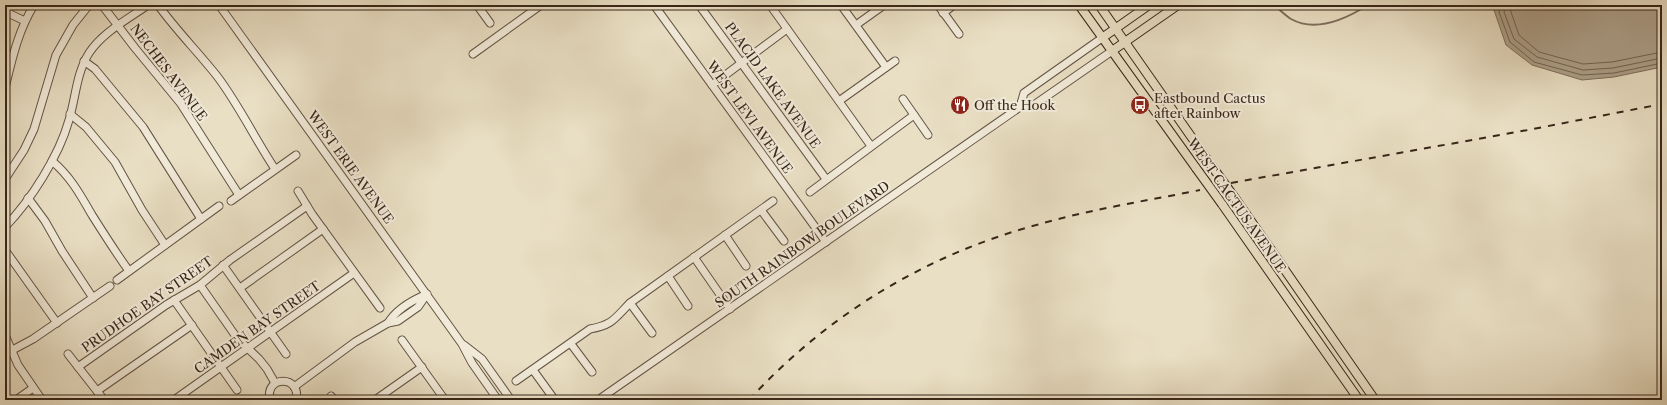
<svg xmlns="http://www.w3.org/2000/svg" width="1667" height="405" viewBox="0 0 1667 405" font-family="'Libre Caslon Text',serif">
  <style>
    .water { fill: #ada08a; stroke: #7e6f5d }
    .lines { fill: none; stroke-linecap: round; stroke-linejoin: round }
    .shore { stroke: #726352; stroke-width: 1 }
    .stream { stroke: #7e6f5d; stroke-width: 2 }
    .minor-casing { stroke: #645444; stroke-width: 9 }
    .major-casing { stroke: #382619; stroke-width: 10 }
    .minor { stroke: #f1ead9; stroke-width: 7 }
    .major { stroke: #e9dfc4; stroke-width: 8 }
    .rail { stroke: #382619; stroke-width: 2; stroke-dasharray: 7 7; stroke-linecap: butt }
    .major-bridge-casing { stroke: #382619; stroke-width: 10; stroke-linecap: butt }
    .major-bridge { stroke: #e9dfc4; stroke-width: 8 }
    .labels { text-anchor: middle; stroke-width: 4; stroke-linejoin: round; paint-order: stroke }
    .street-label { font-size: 13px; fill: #382619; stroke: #f1ead9 }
    .poi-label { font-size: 13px; fill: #382619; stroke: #f1ead9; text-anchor: start }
  </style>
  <rect width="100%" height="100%" fill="#e9dfc4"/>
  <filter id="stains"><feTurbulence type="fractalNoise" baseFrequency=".005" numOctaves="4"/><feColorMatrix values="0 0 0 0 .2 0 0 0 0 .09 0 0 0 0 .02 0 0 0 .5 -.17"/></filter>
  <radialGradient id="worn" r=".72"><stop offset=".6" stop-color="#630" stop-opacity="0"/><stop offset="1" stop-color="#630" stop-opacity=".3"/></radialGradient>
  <path class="water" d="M1498,5h164v62l-48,10 -32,3 -50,-15 -26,-20 -12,-35z"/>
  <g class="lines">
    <g class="shore">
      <path d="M1501,5l-2,7 11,30 24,20 48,13 32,-2 48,-10"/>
      <path d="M1506,5l-2,7 10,27 23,18 46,13 30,-2 49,-10"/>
      <path d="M1512,5l-1,7 8,23 20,17 44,12 29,-2 50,-10"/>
    </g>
    <path class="stream" d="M1274,5c5,4 11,10 17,14 25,14 55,0 77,-14"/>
    <defs>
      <g id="minor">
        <path d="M102,5l33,43 46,56 58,91"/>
        <path d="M158,5c18,25 40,47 59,71 22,29 38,63 58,93"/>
        <path d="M219,5l243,339 10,19 26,37"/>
        <path d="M477,5l13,18"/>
        <path d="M654,5l172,237"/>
        <path d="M699,5l127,174"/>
        <path d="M770,5l101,141"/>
        <path d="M841,5l45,62"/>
        <path d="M938,5l21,29"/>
        <path d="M5,8l5,6 15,7"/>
        <path d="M943,13l11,-8"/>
        <path d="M856,25l28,-20"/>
        <path d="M473,54l68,-49"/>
        <path d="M84,61l11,8 48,58 58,92"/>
        <path d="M712,85l75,-56"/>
        <path d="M5,88c7,-29 13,-57 29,-83"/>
        <path d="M903,99l25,36"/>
        <path d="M839,101l56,-40"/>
        <path d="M1020,107l4,-14 78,-55"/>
        <path d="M70,114l16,13 29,35 27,48 23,35"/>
        <path d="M52,161c18,15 28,33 40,54 12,19 24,38 37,56"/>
        <path d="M5,179l19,-29 10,-21 22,-74 17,-30 16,-20"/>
        <path d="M298,191l14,23 68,94"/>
        <path d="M810,192l104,-77"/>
        <path d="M28,198l17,23 17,30 31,47"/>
        <path d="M231,201l65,-46"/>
        <path d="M761,210l23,31"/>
        <path d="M5,227c26,-27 54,-71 64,-107 7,-23 7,-46 20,-67 14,-21 39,-34 59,-48"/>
        <path d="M725,235l21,31"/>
        <path d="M5,250l52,73"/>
        <path d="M694,257l36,52"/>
        <path d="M223,265l63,89"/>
        <path d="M668,276l20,30"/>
        <path d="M117,280l102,-74"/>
        <path d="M200,285l37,53 22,21 8,10 8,14"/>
        <path d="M240,288l83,-59"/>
        <path d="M174,300l63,90"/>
        <path d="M630,303l22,30"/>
        <path d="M388,323c8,-13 23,-22 37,-28"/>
        <path d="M5,335l13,30 24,35"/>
        <path d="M402,340l43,60"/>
        <path d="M571,344l21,28"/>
        <path d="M464,345l18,14 29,41"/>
        <path d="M5,354l28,-15 77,-53"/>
        <path d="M68,354l36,46"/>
        <path d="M78,367l88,-62 34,-20 30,-25 77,-54"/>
        <path d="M533,370l21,29"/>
        <path d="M516,381l74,-52c23,-4 25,-11 40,-26l143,-102"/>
        <path d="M294,387l61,-45 33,-19 10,-2 20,-14 9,-13"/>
        <path d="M97,391l95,-66"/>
        <path d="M331,396l3,4"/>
        <path d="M16,400l17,-12"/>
        <path d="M174,400l180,-127"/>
        <path d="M270,400c-6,-25 32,-25 26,0"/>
        <path d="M375,400l47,-33"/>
        <path d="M598,400l422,-293 14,-2 78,-54"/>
      </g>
      <g id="major">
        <path d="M1079,5l117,163"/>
        <path d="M1099,5l112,160"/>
        <path d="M1102,38l47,-33"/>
        <path d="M1112,51l66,-46"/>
        <path d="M1237,201l138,199"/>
        <path d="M1222,204l137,196"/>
      </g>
    </defs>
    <use href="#minor" class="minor-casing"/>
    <use href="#major" class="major-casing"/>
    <use href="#minor" class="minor"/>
    <use href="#major" class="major"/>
    <g class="rail">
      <path d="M1231,183l297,-53 134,-26"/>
      <path d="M749,400c79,-86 178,-146 291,-176 52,-15 106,-23 160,-34"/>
    </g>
    <defs>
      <g id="major-bridge">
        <path d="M1211,165l26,36"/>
        <path d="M1196,168l26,36"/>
      </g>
    </defs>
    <use href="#major-bridge" class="major-bridge-casing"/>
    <use href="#major-bridge" class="major-bridge"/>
  </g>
  <defs>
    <symbol id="restaurant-disc" viewBox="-11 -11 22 22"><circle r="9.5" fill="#8f2418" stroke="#f1ead9"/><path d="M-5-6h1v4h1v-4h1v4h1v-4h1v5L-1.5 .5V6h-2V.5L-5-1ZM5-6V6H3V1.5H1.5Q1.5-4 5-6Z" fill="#fff"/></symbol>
    <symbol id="bus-disc" viewBox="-11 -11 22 22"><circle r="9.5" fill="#8f2418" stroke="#f1ead9"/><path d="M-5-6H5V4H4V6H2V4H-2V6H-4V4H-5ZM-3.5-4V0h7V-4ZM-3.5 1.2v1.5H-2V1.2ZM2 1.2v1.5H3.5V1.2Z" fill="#fff"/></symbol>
  </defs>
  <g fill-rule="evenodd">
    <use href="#restaurant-disc" x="949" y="94" width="22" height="22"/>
    <use href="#bus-disc" x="1129" y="94" width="22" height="22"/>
  </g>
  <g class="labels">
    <g class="street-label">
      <text transform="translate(169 72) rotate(53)" y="5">NECHES AVENUE</text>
      <text transform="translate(773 85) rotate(54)" y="5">PLACID LAKE AVENUE</text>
      <text transform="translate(750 117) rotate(54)" y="5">WEST LEVI AVENUE</text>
      <text transform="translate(351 167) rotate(54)" y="5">WEST ERIE AVENUE</text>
      <text transform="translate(1237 205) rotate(55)" y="5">WEST CACTUS AVENUE</text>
      <text transform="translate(802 244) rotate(-35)" y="5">SOUTH RAINBOW BOULEVARD</text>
      <text transform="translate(147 304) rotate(-35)" y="5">PRUDHOE BAY STREET</text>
      <text transform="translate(257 327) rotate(-35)" y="5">CAMDEN BAY STREET</text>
    </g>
    <g class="poi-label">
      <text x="1154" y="103">Eastbound Cactus<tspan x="1154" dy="15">after Rainbow</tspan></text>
      <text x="974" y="110">Off the Hook</text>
    </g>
  </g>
  <rect width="1667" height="405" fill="none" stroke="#e9dfc4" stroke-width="20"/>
  <rect x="6" y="6" width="1655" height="393" fill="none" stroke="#382619" stroke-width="2"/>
  <rect x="10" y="10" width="1647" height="385" fill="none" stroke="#382619"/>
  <rect width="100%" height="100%" filter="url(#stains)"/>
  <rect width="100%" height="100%" fill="url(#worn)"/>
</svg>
